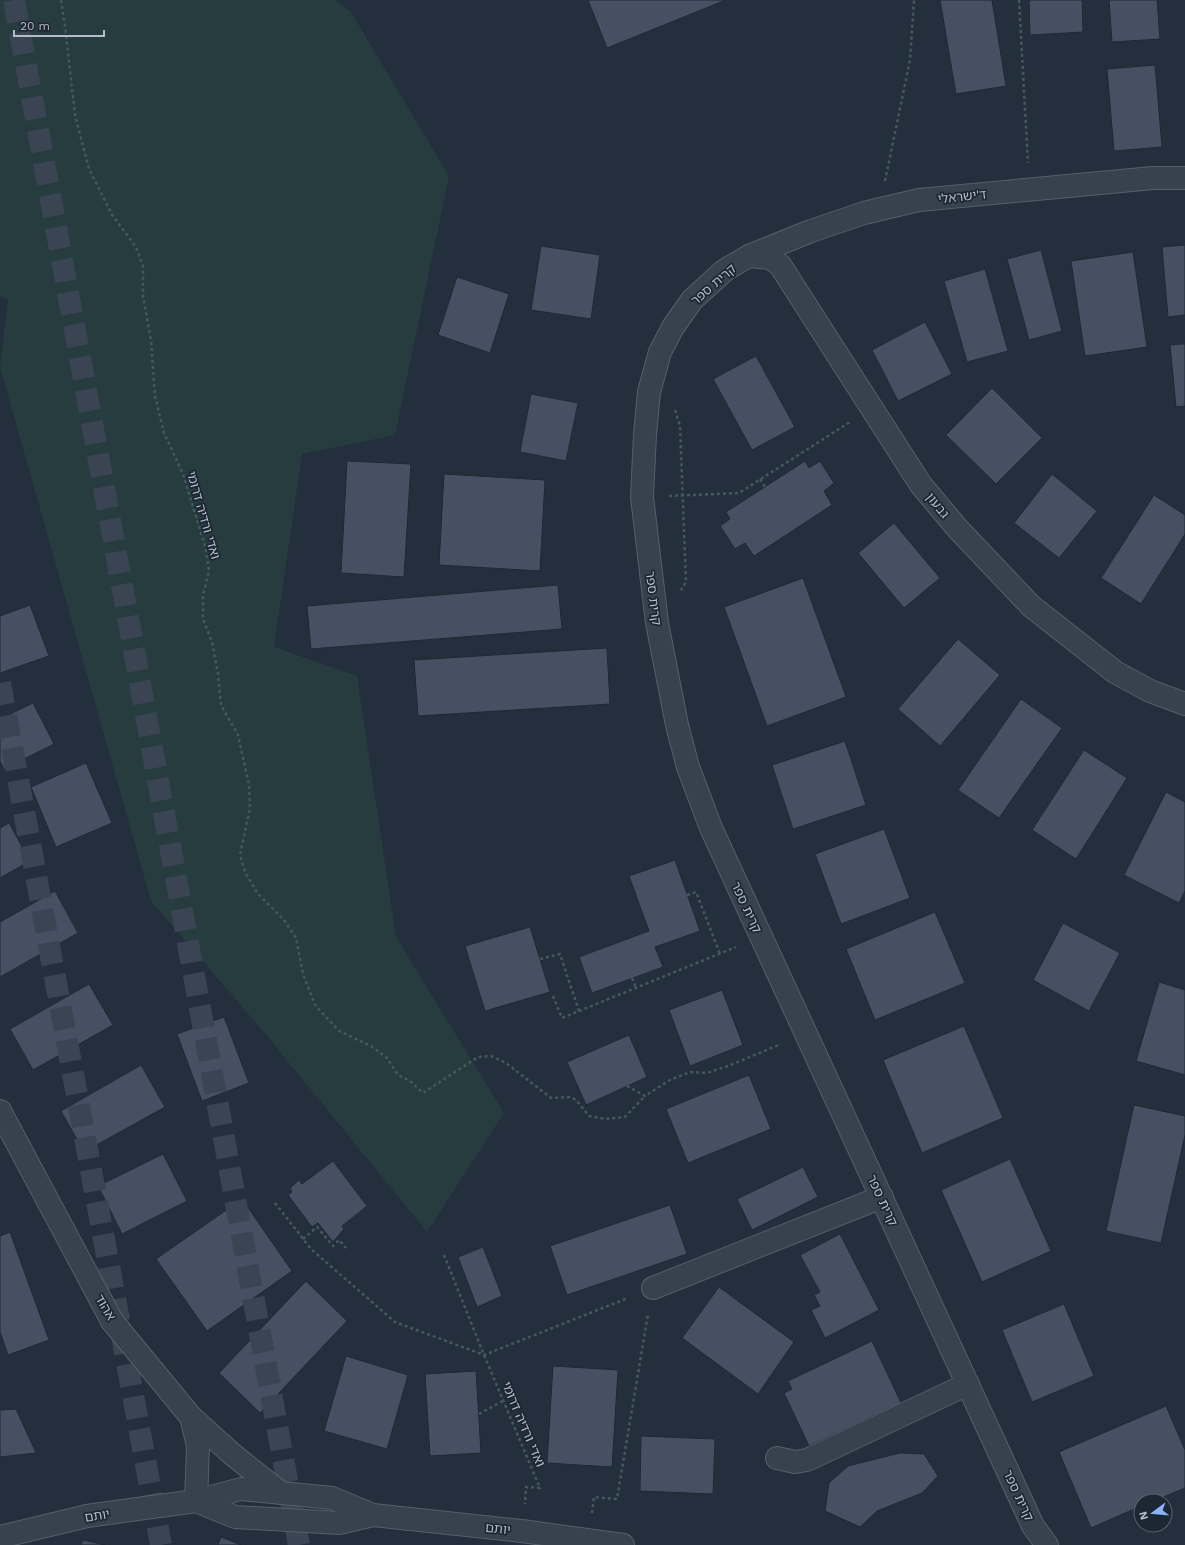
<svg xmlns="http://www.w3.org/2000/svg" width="1185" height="1545" viewBox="0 0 1185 1545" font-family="'Work Sans','Noto Sans Hebrew',sans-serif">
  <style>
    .green { fill: #263c3f }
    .building { fill: #455162; stroke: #1f2835 }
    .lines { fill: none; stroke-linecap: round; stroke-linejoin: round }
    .highway-tunnel { stroke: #3a4453; stroke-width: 22; stroke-dasharray: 22 11; stroke-linecap: butt }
    .minor-casing { stroke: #565f6c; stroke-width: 24 }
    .path { stroke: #44595c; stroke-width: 2.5; stroke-dasharray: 3 3; stroke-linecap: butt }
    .minor { stroke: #38414e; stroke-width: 22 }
    .labels { text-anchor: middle; stroke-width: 3.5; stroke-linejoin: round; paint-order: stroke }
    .street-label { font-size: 13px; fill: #b4bcc9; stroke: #1d2633 }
  </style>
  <rect width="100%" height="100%" fill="#242f3e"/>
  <path class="green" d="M0,0h335l16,12 98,164 -54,259 -93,19 -28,193 83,29 39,261 108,176 -77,119 -164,-201 -112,-130 -151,-534 8,-67 -8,-4z"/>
  <g class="building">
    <path d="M588,0h138l-119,48z"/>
    <path d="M940,0h52l14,86 -50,8z"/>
    <path d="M1029,0h53l1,32 -53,3z"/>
    <path d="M1109,0h48l3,39 -48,3z"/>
    <path d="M1155,65l7,82 -48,4 -7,-82z"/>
    <path d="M1185,245v70l-17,2 -6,-70z"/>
    <path d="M541,246l59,9 -9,64 -60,-9z"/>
    <path d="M1041,250l21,81 -33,9 -22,-81z"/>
    <path d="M1133,252l14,95 -62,9 -14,-95z"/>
    <path d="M985,269l23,82 -41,11 -23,-81z"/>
    <path d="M457,277l52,17 -19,59 -52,-18z"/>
    <path d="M925,322l27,52 -54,27 -26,-51z"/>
    <path d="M1180,344h5v62l-9,1 -6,-62z"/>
    <path d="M756,356l39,71 -43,23 -39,-71z"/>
    <path d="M992,388l50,50 -46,46 -50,-49z"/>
    <path d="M531,394l47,9 -12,58 -46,-9z"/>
    <path d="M347,461l64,3 -7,113 -63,-4z"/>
    <path d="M805,461l4,7 11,-7 14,22 -10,8 8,14 -78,51 -9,-13 -10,6 -15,-23 10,-7 -4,-7z"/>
    <path d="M444,474l101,6 -5,91 -101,-6z"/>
    <path d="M1052,474l45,37 -38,47 -45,-35z"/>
    <path d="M1154,495l31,20v19l-44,70 -40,-26z"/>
    <path d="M894,523l46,55 -36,30 -46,-55z"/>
    <path d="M803,578l43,119 -79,29 -43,-119z"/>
    <path d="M558,585l4,44 -251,20 -4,-43z"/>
    <path d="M30,605l19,51 -49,17v-57z"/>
    <path d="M958,639l42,36 -60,71 -42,-37z"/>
    <path d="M607,648l3,56 -192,12 -4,-56z"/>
    <path d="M1021,699l41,29 -63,90 -41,-28z"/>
    <path d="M33,703l21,41 -50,25 -4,-8v-42z"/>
    <path d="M845,741l21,64 -73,24 -21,-64z"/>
    <path d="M1084,750l43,28 -51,81 -44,-29z"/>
    <path d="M86,763l26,60 -56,24 -25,-60z"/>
    <path d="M1166,792l19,10v89l-6,12 -55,-28z"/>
    <path d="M9,823l21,38 -30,17v-50z"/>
    <path d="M884,829l26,69 -69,26 -26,-70z"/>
    <path d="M675,860l25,71 -45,16 8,20 -71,26 -13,-36 70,-26 -20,-55z"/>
    <path d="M55,891l23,42 -78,44v-55z"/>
    <path d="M935,912l30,71 -90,37 -29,-71z"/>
    <path d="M1063,923l57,30 -31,58 -56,-31z"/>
    <path d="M530,927l20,65 -65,19 -20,-65z"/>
    <path d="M1159,982l26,8v85l-49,-14z"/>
    <path d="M89,984l24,41 -80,45 -23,-41z"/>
    <path d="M722,990l21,55 -53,21 -21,-56z"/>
    <path d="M224,1017l25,66 -47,18 -25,-67z"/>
    <path d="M964,1026l39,92 -81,35 -39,-93z"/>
    <path d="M629,1035l18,42 -61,28 -19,-43z"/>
    <path d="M141,1065l24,42 -81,45 -23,-41z"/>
    <path d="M749,1075l22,54 -83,34 -22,-54z"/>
    <path d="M1134,1105l51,11v19l-24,108 -55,-12z"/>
    <path d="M163,1154l24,47 -65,33 -24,-48z"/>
    <path d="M1010,1159l41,92 -69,31 -41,-92z"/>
    <path d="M333,1161l34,45 -25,20 2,3 -11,13 -15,-19 -6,4 -24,-32 4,-3 -2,-4 9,-8 3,4z"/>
    <path d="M803,1167l15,30 -66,33 -15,-31z"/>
    <path d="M242,1199l50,72 -85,60 -51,-72z"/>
    <path d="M670,1205l17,49 -120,41 -17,-49z"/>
    <path d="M10,1232l39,108 -41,15 -8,-23v-96z"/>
    <path d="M840,1234l39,76 -54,28 -14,-28 9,-4 -6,-11 6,-3 -20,-37z"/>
    <path d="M483,1247l19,49 -25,11 -19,-50z"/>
    <path d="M306,1281l41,40 -87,92 -41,-40z"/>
    <path d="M719,1287l75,55 -36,52 -76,-56z"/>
    <path d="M1064,1304l30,72 -62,26 -30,-72z"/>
    <path d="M872,1341l29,62 -92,43 -25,-53 8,-4 -4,-8z"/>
    <path d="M346,1356l62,19 -21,74 -63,-18z"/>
    <path d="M553,1366l65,4 -6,97 -65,-4z"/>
    <path d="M476,1371l5,82 -51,3 -5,-82z"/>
    <path d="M1166,1406l19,44v38l-31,13h-13v5l-50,22 -32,-76z"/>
    <path d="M16,1409l20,44 -36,4v-47z"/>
    <path d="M641,1436l74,3 -2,55 -73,-3z"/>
    <path d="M900,1453l24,1 14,22 -16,17 -45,18 -17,16 -35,-16 4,-28 19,-17z"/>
    <path d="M221,1537l20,8h-23z"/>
    <path d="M83,1540l22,5h-24z"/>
  </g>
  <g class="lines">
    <g class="highway-tunnel">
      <path d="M14,0l285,1545"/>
      <path d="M0,683l161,862"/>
    </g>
    <defs>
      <g id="minor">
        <path d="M749,256l21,2 10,7 141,220 37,44 73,77 84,66 35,19 35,13"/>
        <path d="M0,1111l112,210 79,96 7,29 -2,55"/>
        <path d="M653,1288l229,-91"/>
        <path d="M191,1417l41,37 49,39"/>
        <path d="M777,1458l18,4 12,-2 161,-76"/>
        <path d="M196,1501l39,16 104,6 34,-8"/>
        <path d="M0,1537l87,-21 109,-15 45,-12 91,9 41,17 149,16 101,14"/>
        <path d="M1047,1545l-14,-19 -322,-698 -23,-61 -11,-42 -20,-102 -15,-126 3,-63 4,-42 11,-40 13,-25 19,-27 33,-30 24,-14 62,-25 53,-18 55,-13 234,-22h32"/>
      </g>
    </defs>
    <use href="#minor" class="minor-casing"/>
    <g class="path">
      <path d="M61,0l4,26 10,89 14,54 23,46 24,32 7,19v30l8,44 4,56 9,37 19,41 22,72 4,24 -6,26v23l9,23 6,32 3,31 17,30 11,50 1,23 -10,47 5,17 13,22 26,26 12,18 7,36 12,31 24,26 32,15 16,12 11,17 12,6 13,12 55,-36 13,-1 15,7 45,35 20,-1 5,3 13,16 16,3 20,-2 20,-21"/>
      <path d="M1019,0l9,163"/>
      <path d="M885,181l25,-121 4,-60"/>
      <path d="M675,410l5,16 6,156 -5,8"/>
      <path d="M760,479l5,8"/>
      <path d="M669,496l70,-3 111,-71"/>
      <path d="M687,895l9,-3 24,62"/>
      <path d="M540,959l20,-5 19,57"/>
      <path d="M632,978l4,10"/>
      <path d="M553,996l9,22 174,-71"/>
      <path d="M627,1086l18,10 25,-16 20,-8 17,1 21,-7 53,-22"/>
      <path d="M275,1203l36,46 84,73 89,33 144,-57"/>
      <path d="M303,1239l14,-12 16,19 6,-6 7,8"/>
      <path d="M444,1255l40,100 56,133 -14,-1 -1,17"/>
      <path d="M479,1414l24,-13"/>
      <path d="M592,1513l2,-16 23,2 31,-185"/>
    </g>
    <use href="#minor" class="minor"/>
  </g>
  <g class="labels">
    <g class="street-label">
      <text transform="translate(962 196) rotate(-6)" y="5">ד'ישראלי</text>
      <text transform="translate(713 284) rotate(-41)" y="5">קרית ספר</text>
      <text transform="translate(938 505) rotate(51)" y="5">גבעון</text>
      <text transform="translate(204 515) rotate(74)" y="5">ואדי ורדיה דרומי</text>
      <text transform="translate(654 598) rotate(83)" y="5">קרית ספר</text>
      <text transform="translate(747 907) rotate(65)" y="5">קרית ספר</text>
      <text transform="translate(883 1200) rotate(65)" y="5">קרית ספר</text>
      <text transform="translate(106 1307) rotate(60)" y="5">אהוד</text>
      <text transform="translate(524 1424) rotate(67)" y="5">ואדי ורדיה דרומי</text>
      <text transform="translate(1019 1495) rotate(65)" y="5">קרית ספר</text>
      <text transform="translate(97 1515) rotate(-9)" y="5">יותם</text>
      <text transform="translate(498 1528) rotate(6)" y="5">יותם</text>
    </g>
  </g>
  <g transform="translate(1153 1513) rotate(254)"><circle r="19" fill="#1d2633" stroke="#59626f"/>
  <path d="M0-3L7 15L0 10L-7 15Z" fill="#8ab4f8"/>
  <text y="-6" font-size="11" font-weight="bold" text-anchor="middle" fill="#b4bcc9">N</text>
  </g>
  <path d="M14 30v6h90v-6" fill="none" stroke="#b4bcc9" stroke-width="2"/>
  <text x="20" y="30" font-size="12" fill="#b4bcc9" stroke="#1d2633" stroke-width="3" paint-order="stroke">20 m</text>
</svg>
